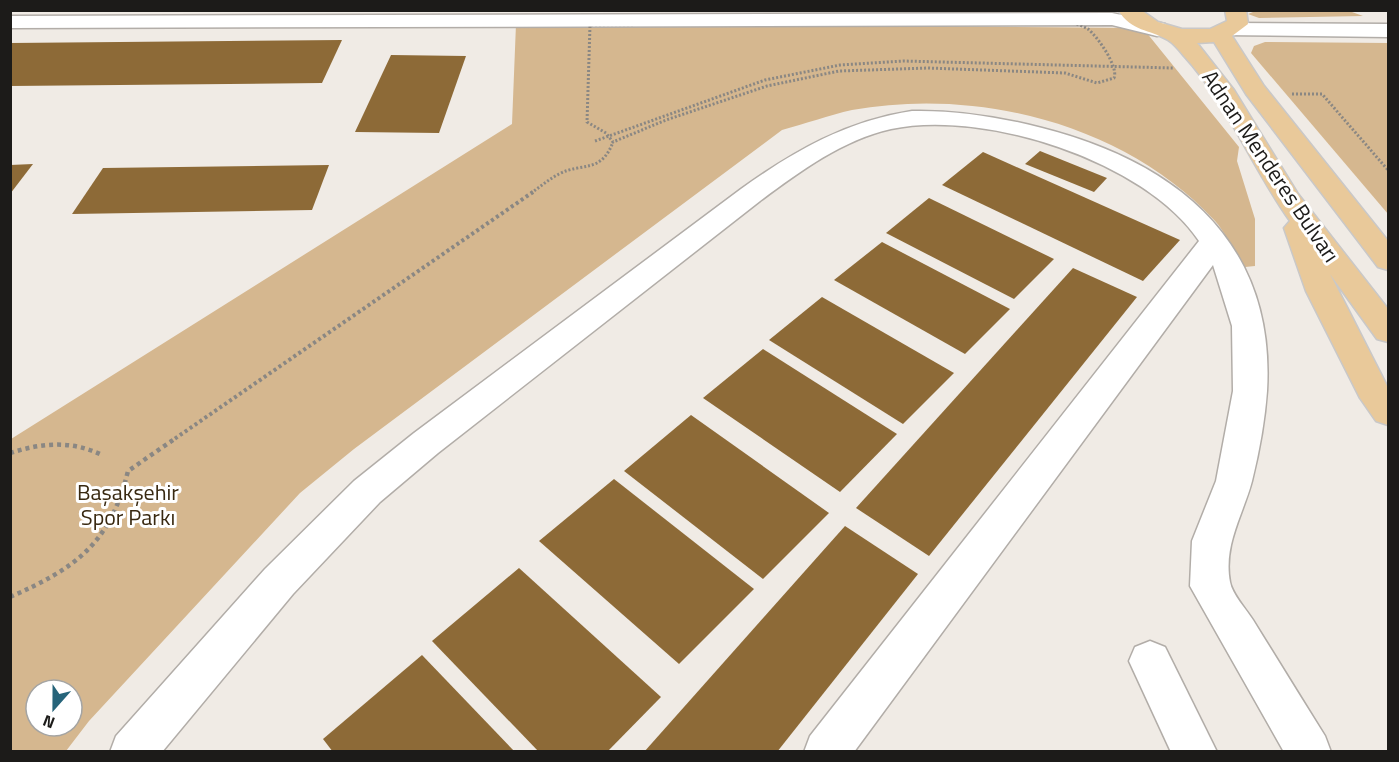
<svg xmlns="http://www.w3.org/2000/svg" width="1399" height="762" viewBox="0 0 1399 762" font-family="'Titillium Web',sans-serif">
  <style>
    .green { fill: #d5b78f; fill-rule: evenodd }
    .building { fill: #8d6a37 }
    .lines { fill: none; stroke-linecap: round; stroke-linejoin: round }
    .minor-casing { stroke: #b2ada8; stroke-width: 3 }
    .major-casing { stroke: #c9c8c8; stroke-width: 3 }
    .path-far2 { stroke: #8a8783; stroke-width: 3; stroke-dasharray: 2 2; stroke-linecap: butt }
    .path-far1 { stroke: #8a8783; stroke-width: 4; stroke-dasharray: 3 3; stroke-linecap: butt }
    .path { stroke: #8a8783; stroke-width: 4.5; stroke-dasharray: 4 4; stroke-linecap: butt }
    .minor { fill: #fff; fill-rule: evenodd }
    .major { fill: #e9c99a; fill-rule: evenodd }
    .labels { text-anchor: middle; stroke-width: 6; stroke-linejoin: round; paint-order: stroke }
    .street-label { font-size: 22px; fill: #1c1b19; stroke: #fff }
    .park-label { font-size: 22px; fill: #392911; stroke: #fff }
  </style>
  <rect width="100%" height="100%" fill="#f0ebe5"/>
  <g class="green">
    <path d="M1253,12h99l11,4 -104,2 -11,-4z"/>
    <path d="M574,23l563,5 9,4 93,115 -2,14 18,58v47l-10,1c-12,-14 -18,-33 -30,-46 -89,-96 -235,-134 -363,-111 -23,5 -47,14 -70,20l-428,319 -54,44 -211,228 -23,30 -55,1v-313l501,-315 4,-100zM36,690h36v36h-36z"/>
    <path d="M1265,42l123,1v171l-137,-161 3,-7z"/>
  </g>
  <g class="building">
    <path d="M342,40l-20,43 -312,3v-43z"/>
    <path d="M391,55l75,1 -27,77 -84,-1z"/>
    <path d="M1040,151l67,27 -13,14 -69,-28z"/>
    <path d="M983,152l197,88 -37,41 -201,-96z"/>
    <path d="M33,164l-23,30v-29z"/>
    <path d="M329,165l-17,45 -240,4 31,-46z"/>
    <path d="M929,198l125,61 -40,40 -128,-66z"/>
    <path d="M882,242l128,67 -45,45 -131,-74z"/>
    <path d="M1073,268l64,29 -208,259 -73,-48z"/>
    <path d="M822,297l132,76 -51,51 -134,-84z"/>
    <path d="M763,349l134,85 -57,58 -137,-94z"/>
    <path d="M691,415l138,98 -66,66 -139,-108z"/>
    <path d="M614,479l140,110 -75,75 -140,-123z"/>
    <path d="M845,526l73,48 -141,178h-133z"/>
    <path d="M519,568l142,129 -54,55h-68l-107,-111z"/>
    <path d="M422,655l93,97h-182l-10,-13z"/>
  </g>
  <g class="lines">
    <defs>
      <g id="minor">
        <path d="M1112,13l53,11 3,5 -3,5 -8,2 -45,-11 -1102,3v-12z"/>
        <path d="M1230,23l158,1v13l-166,-2 -3,-5 3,-5z"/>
        <path d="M912,111c44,-1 87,6 130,17 133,34 234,113 225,263 -2,29 -8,62 -15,90 -9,34 -29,64 -22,101 2,12 16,27 23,38 24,39 48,78 72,116l6,16h-47l-94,-166 2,-45 24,-60 17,-90 -1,-65 -19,-61 -359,487h-50l6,-16 389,-495c-53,-80 -216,-132 -308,-112 -49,11 -92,43 -131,72l-322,252 -58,49 -87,92 -131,158h-52l6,-16 149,-167 89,-88 60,-48 327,-244c53,-38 105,-68 171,-78z"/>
        <path d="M1150,641l15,6 52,105h-46l-42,-91 6,-14z"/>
      </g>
      <path id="major" d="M1118,10h23l17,12 24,7h28l17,-8 -2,-11h21l2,14 -16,12 32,50 124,155v29l-10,-3 -132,-173 -32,-52 -17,1 37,47 64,104 90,115v33l-11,-3 -47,-65 58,114v37l-12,-4 -16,-23 -54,-107 -22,-63 6,-7c-38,-53 -62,-117 -106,-165 -4,-5 -11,-13 -16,-16 -19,-11 -36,-8 -50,-30z"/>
    </defs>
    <use href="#minor" class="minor-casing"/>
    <use href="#major" class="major-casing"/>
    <g class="path-far2">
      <path d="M1065,21c8,2 16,4 23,8 9,7 31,38 26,49l-17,5 -32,-10 -137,-5 -89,3 -72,15 -101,34 -53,22 -7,-9 -19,-11 3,-97z"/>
      <path d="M1292,94h30l66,76"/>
      <path d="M595,141l170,-61 75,-15 63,-4 270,7"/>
      <path d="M531,193c9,-6 18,-14 28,-19 23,-12 42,0 54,-32"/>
    </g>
    <path class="path-far1" d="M170,442l363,-250"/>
    <g class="path">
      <path d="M10,453c32,-10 61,-13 92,2"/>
      <path d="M10,597c66,-29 100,-53 118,-126l45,-31"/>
    </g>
    <use href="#minor" class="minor"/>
    <use href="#major" class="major"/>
  </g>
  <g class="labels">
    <g class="street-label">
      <text transform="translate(1271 166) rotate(56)" y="8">Adnan Menderes Bulvarı</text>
    </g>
    <g class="park-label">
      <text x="128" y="500">Başakşehir<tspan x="128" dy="25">Spor Parkı</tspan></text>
    </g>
  </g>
  <rect width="1399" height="762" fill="none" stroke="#1c1b19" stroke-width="24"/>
  <g transform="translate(54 708) rotate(201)"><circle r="28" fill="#ffffff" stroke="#a4a4a3" stroke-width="1.5"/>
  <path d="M0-4.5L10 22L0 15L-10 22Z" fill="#26647a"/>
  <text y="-9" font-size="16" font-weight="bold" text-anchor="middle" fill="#1c1b19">N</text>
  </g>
</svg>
